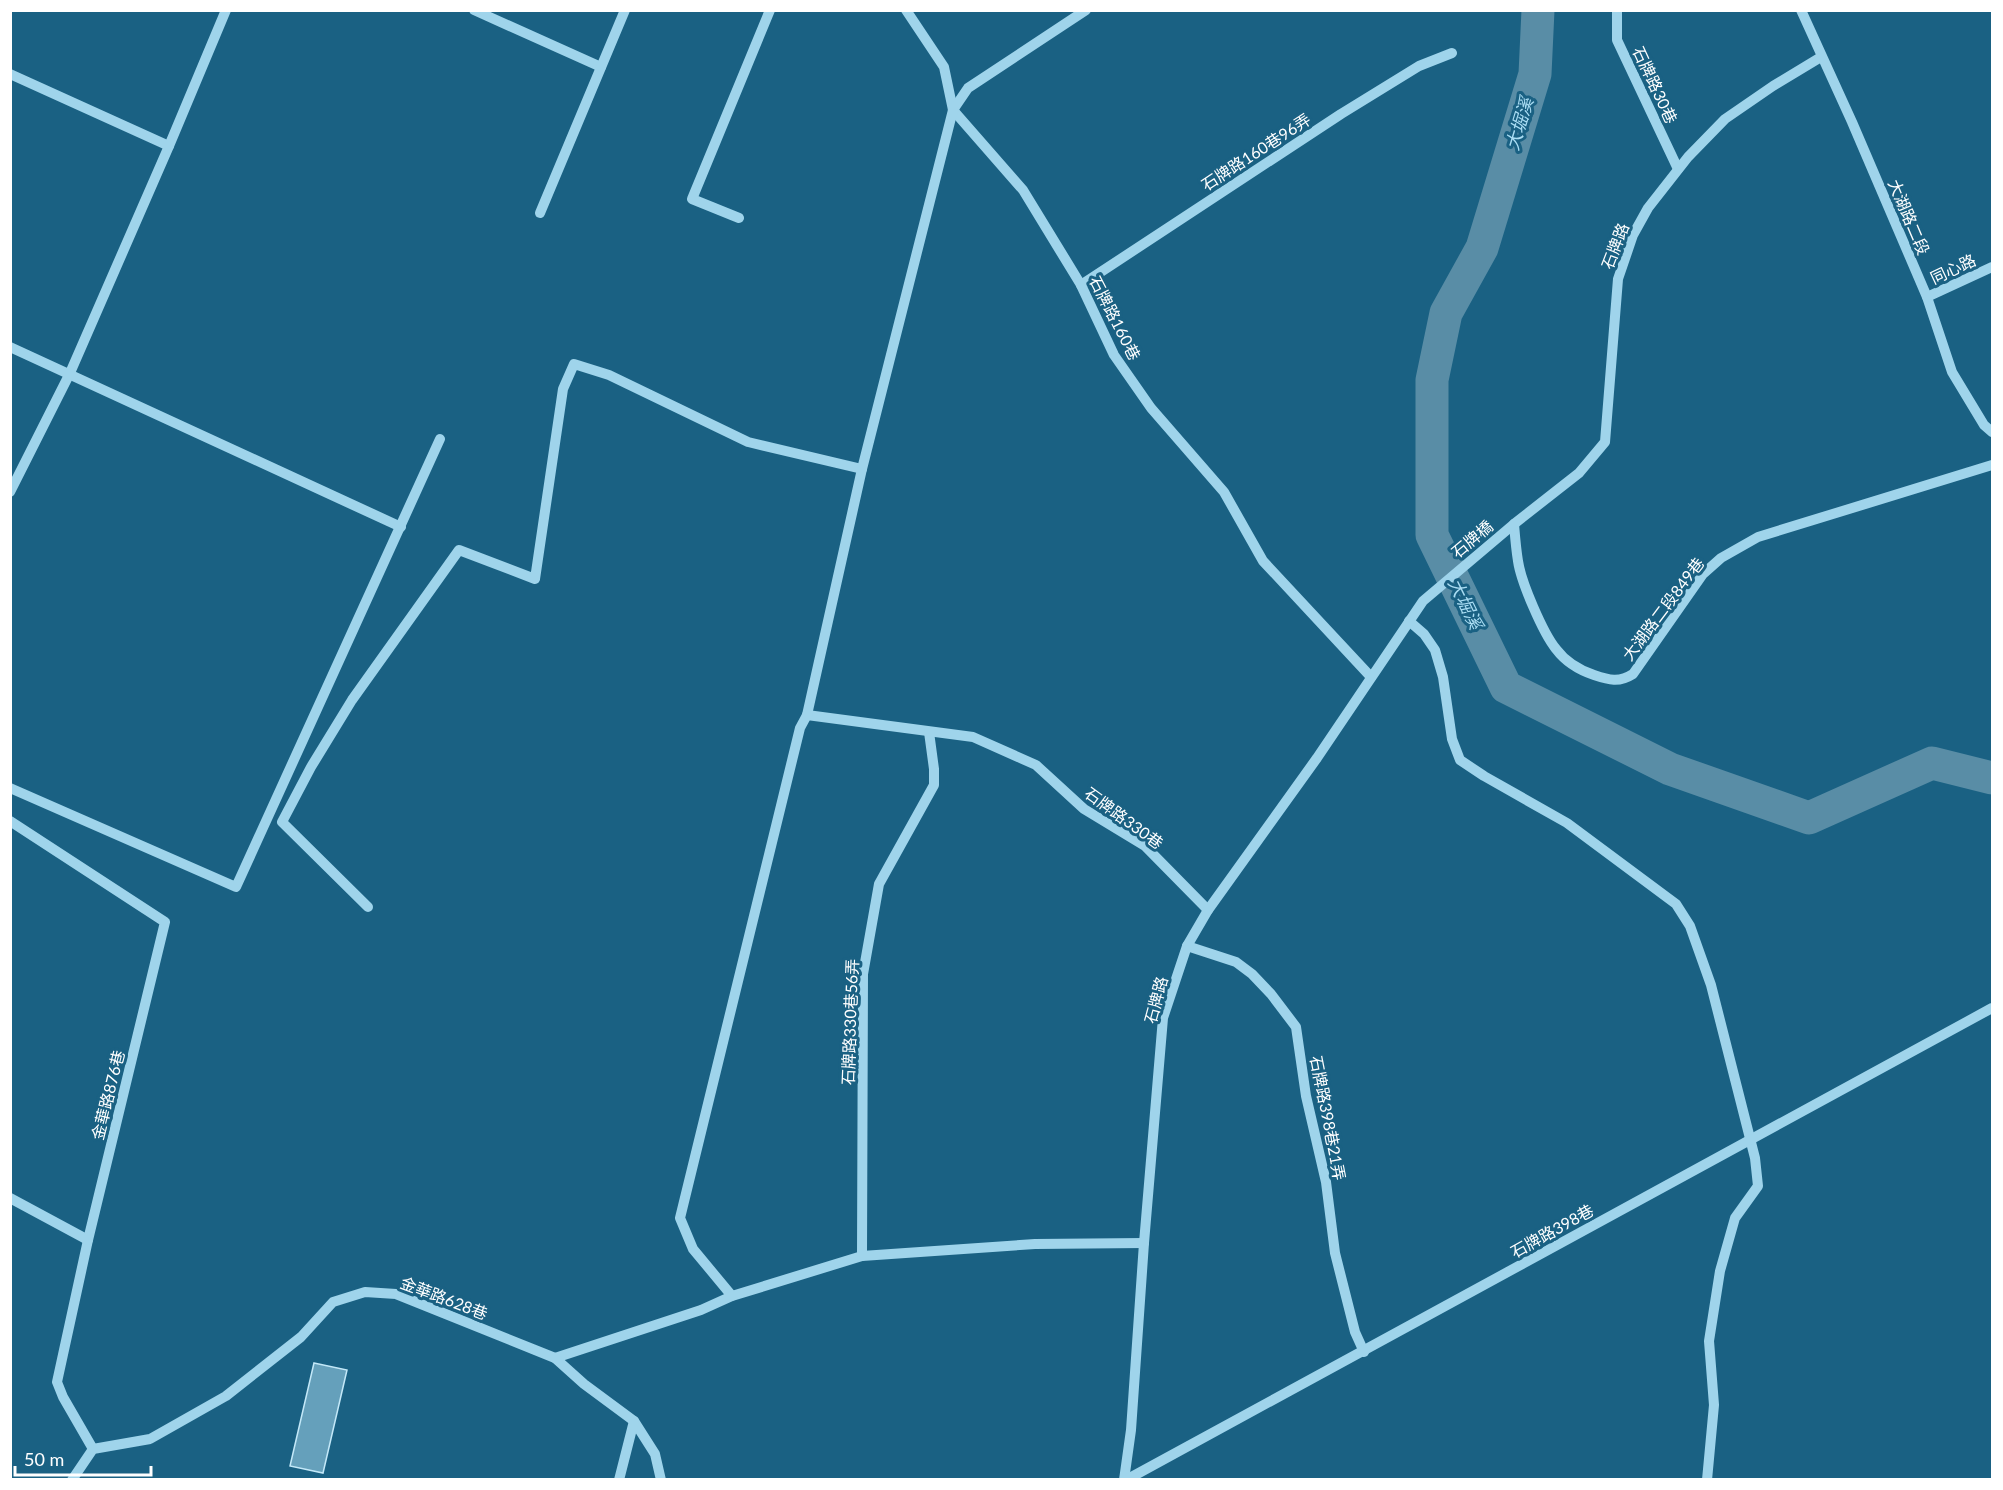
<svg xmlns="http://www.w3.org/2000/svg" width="2003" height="1490" viewBox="0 0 2003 1490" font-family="Lato,'Noto Sans TC',sans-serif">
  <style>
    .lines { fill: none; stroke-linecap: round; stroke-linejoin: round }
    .river { stroke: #598da6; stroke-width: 33 }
    .building { fill: #65a0bb; stroke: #c3e8f8; stroke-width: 1.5 }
    .minor { stroke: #9fd4eb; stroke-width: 10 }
    .labels { text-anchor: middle; stroke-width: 6; stroke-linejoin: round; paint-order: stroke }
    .street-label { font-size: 16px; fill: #fff; stroke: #1a6183 }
    .water-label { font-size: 18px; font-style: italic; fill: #aaddf3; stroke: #1a6183 }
  </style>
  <rect width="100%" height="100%" fill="#1a6183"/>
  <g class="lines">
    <path class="river" d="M1538,10l-3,64 -53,174 -36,65 -14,67v155l74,152 164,82 139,49 123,-55 60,15"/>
  </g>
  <path class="building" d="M314,1363l33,7 -24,103 -33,-7z"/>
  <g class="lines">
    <g class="minor">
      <path d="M474,10l127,57"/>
      <path d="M906,10l38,57 9,43 70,80 58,95 33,70 37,53 73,84 39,69 108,116"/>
      <path d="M1617,10v30l61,129"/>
      <path d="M1801,10l51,112 75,175 25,75 32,53 8,7"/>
      <path d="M10,74l159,72"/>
      <path d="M540,213l85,-203"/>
      <path d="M739,218l-47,-19 78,-189"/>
      <path d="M1081,285l260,-171 78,-48 33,-13"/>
      <path d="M1927,297l65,-30"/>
      <path d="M10,347l391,180"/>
      <path d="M10,492l60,-119 99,-227 57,-136"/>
      <path d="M1514,524c1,12 2,25 4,37 3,21 25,72 38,88 9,12 23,21 38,26 15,5 25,8 39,-1l70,-100 18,-16 37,-21 234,-72"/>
      <path d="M1409,621l15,13 11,16 8,27 9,62 8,21 24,16 83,47 109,81 14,22 21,59 44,173 3,28 -23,32 -15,53 -11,70 5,64 -7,75"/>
      <path d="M807,715l166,22 63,28 48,44 61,37 63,64"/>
      <path d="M10,788l226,99 204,-448"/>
      <path d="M10,821l155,101 -77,318 -31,142 6,15 30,52"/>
      <path d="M368,907l-86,-85 29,-55 41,-67 107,-150 76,29 28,-190 11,-25 35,11 139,67 114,27"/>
      <path d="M1187,946l49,16 16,12 19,20 25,33 10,69 20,86 9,71 20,79 9,20"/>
      <path d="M10,1198l78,42"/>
      <path d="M862,1256l1,-282 16,-90 55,-99v-16l-5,-37"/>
      <path d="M732,1296l-39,-47 -13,-31 120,-490 7,-13 55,-246 91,-359 15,-22 118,-78"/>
      <path d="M555,1358l146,-48 31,-14 130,-40 173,-12 109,-1"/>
      <path d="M72,1480l21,-31 57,-10 76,-43 75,-59 32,-35 32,-10 31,2 159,64 29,26 50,37 21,33 6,26"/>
      <path d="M619,1480l15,-59"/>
      <path d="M1124,1480l7,-50 13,-187 19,-225 24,-72 21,-36 109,-152 106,-157 91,-77 65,-51 26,-31 13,-163 15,-44 15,-27 40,-51 37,-38 48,-33 48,-29"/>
      <path d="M1126,1480l866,-472"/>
    </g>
  </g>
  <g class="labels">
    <g class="street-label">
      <text transform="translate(1655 85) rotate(65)" y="6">石牌路30巷</text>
      <text transform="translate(1256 152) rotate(-33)" y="6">石牌路160巷96弄</text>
      <text transform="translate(1909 217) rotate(67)" y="6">大湖路二段</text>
      <text transform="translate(1615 246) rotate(-69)" y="6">石牌路</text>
      <text transform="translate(1953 269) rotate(-25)" y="6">同心路</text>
      <text transform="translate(1115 318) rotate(63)" y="6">石牌路160巷</text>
      <text transform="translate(1472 539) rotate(-40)" y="6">石牌橋</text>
      <text transform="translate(1663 609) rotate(-53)" y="6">大湖路二段849巷</text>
      <text transform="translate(1124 818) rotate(36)" y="6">石牌路330巷</text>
      <text transform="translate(1156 1000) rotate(-75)" y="6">石牌路</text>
      <text transform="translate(850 1022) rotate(-88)" y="6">石牌路330巷56弄</text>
      <text transform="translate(108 1095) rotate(-76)" y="6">金華路876巷</text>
      <text transform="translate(1328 1118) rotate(79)" y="6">石牌路398巷21弄</text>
      <text transform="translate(1552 1231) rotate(-29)" y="6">石牌路398巷</text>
      <text transform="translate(444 1298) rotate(21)" y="6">金華路628巷</text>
    </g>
    <g class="water-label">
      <text transform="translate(1520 124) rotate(-73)" y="6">大堀溪</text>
      <text transform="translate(1465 604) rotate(64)" y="6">大堀溪</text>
    </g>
  </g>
  <rect width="2003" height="1490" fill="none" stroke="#ffffff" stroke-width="24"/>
  <path d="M15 1466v9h136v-9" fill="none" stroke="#ffffff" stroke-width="3"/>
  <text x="24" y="1466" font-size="18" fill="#ffffff" stroke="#1a6183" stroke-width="4.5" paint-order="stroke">50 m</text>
</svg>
